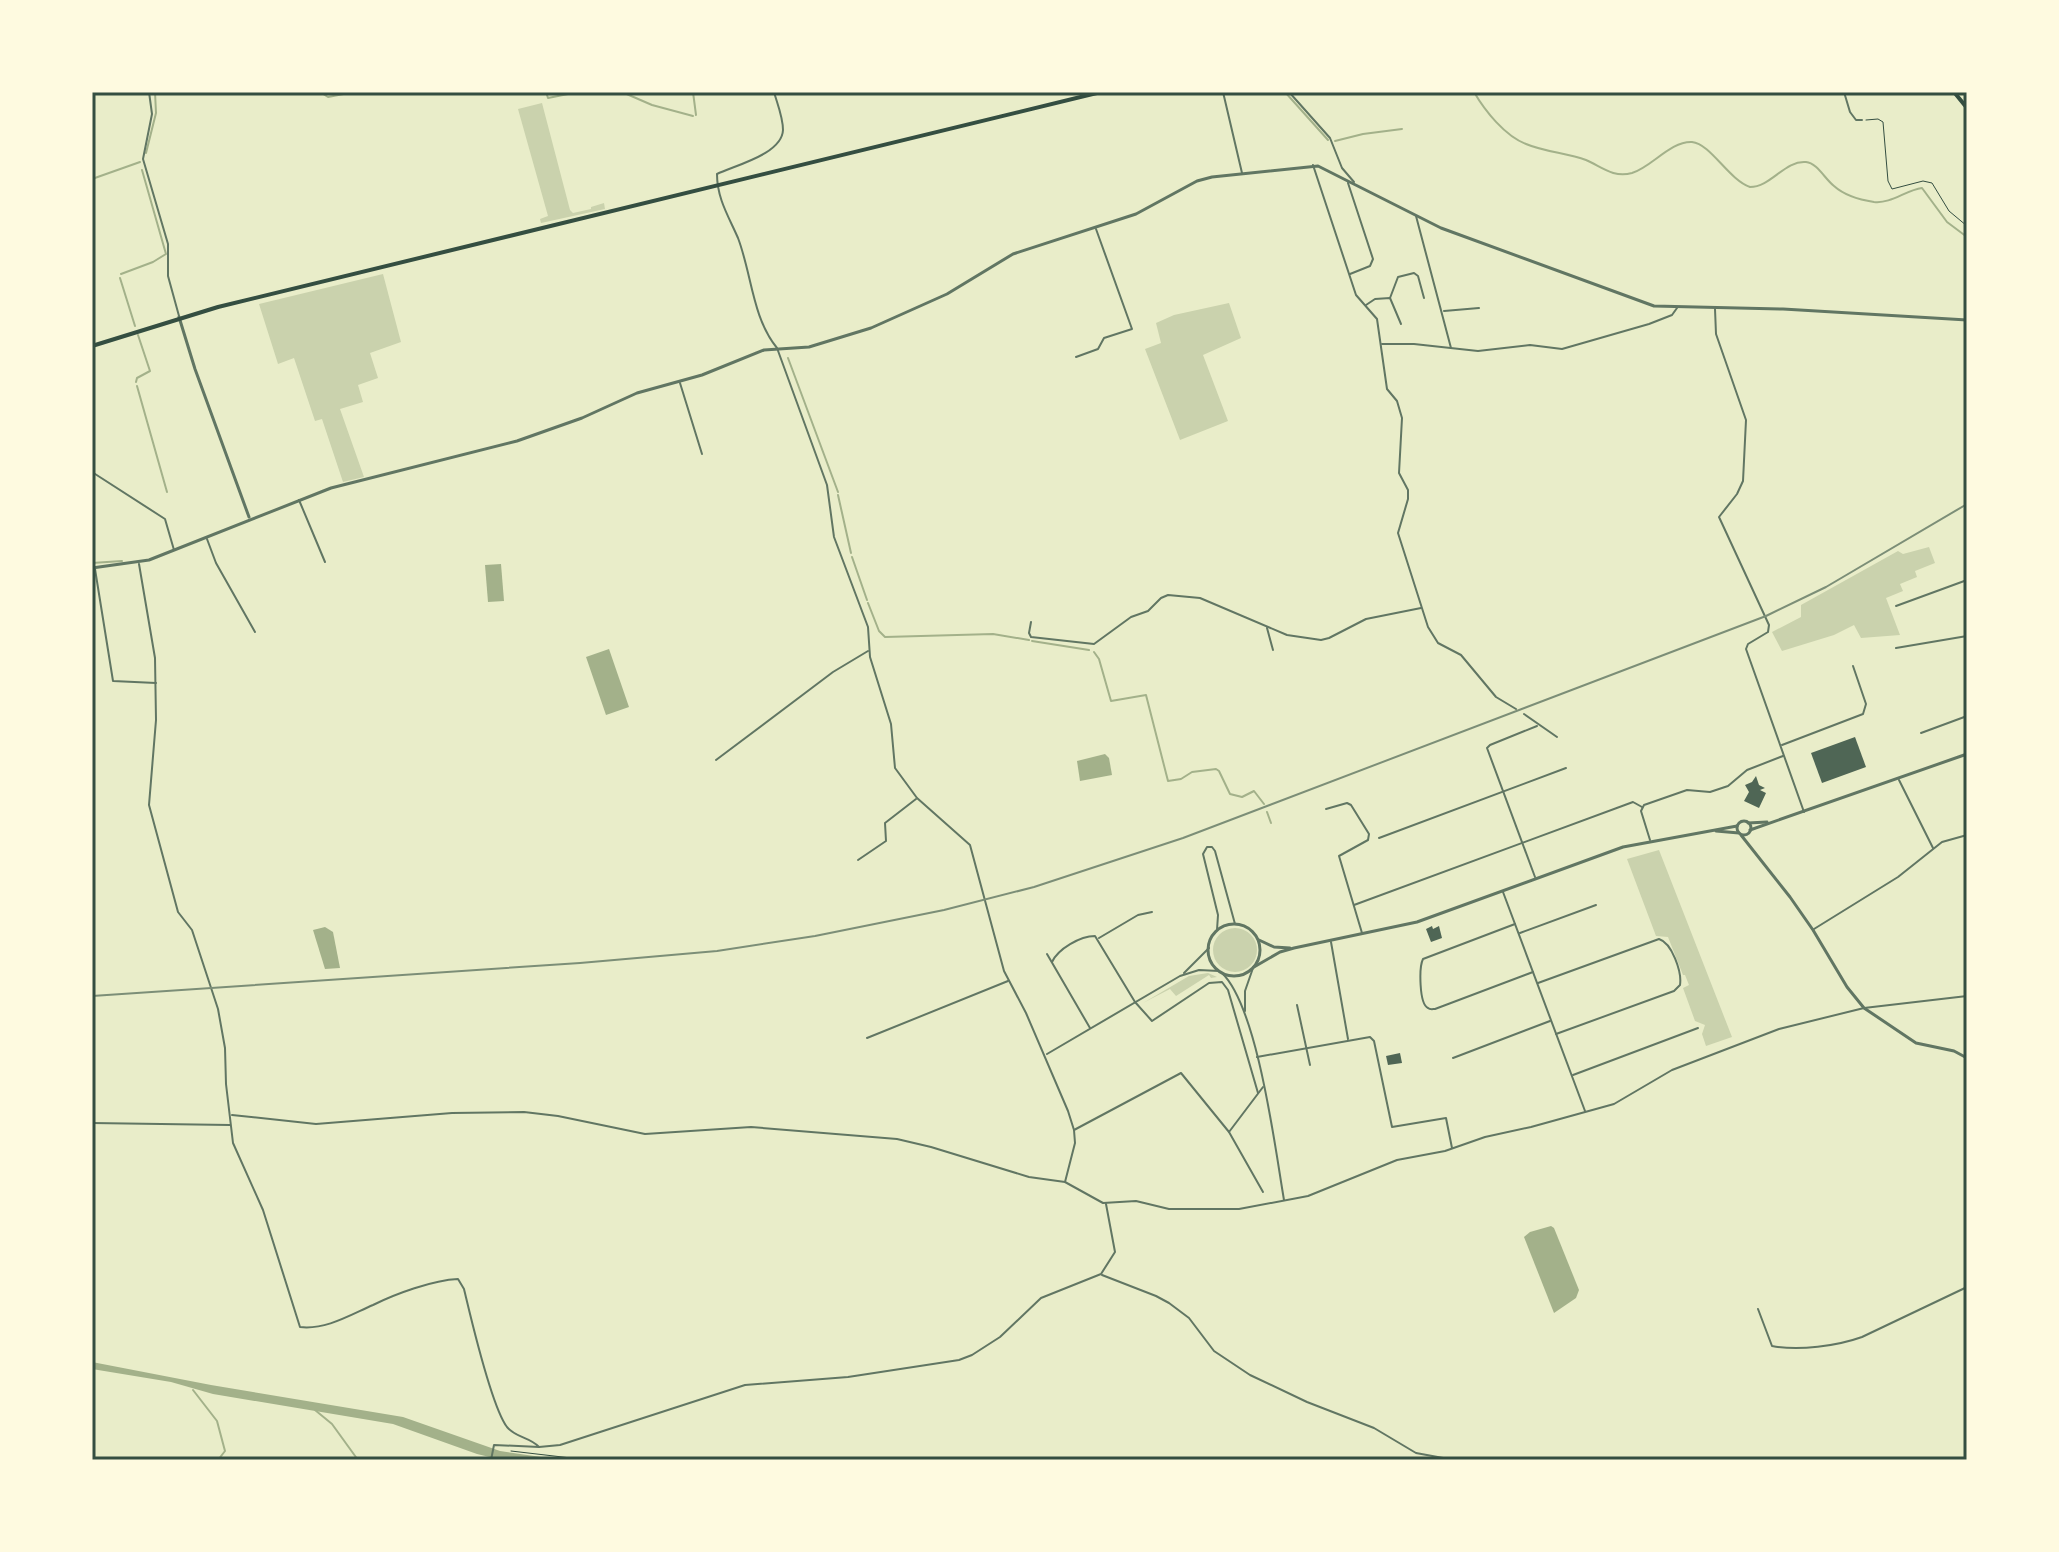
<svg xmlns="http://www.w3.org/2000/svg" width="2059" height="1552" viewBox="0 0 2059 1552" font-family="'Open Sans',sans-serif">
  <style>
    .green { fill: #cad2ad }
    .water { fill: #a3b18a }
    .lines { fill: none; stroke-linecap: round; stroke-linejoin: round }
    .stream { stroke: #a3b18a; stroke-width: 2 }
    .building { fill: #4f6655 }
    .path { stroke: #344e41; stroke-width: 1 }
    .minor { stroke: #617663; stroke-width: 2 }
    .tertiary { stroke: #617663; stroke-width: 3 }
    .primary { stroke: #344e41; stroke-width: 4 }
    .rail { stroke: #7c8e77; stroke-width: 2 }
    .neatline { fill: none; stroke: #344e41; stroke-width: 3 }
  </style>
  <rect width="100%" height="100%" fill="#e9edc9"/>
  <g class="green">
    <path d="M542,103l28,107 3,3 18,-4v-2l13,-4 1,6 -64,14 -1,-4 8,-3 -30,-107z"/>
    <path d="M383,274l18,68 -31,11 8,25 -20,7 5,17 -23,7 24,68 -21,5 -21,-63 -7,2 -21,-63 -16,6 -19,-60z"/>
    <path d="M1229,303l12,35 -38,17 25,66 -48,19 -35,-91 16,-6 -5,-20 18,-8z"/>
    <path d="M1929,547l6,16 -20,8 2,6 -17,7 3,7 -17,7 14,37 -39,3 -7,-13 -20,10 -52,16 -10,-19 29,-15v-12l97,-54 5,3z"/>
    <path d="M1659,850l73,187 -26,9 -4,-12 3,-9 -10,-4 -12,-33 6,-3 -4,-10h-2l-15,-38 -12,-1 -29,-77z"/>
    <circle cx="1235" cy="950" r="22"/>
    <path d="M1208,973l9,4 -6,1 -2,-3 -33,21 -6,-7 -27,14 46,-27z"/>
  </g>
  <g class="water">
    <path d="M501,564l3,37 -16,1 -3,-37z"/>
    <path d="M609,649l20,58 -23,8 -20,-58z"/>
    <path d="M1105,754l4,4 3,17 -32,6 -3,-20z"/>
    <path d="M325,927l8,5 7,36 -15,1 -12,-39z"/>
    <path d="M1551,1226l3,2 25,62 -3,8 -22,15 -30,-76 6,-5z"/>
    <path d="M92,1362l119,23 192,32 97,34 62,9h-60l-25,-6 -84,-30 -180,-30 -42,-12 -79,-13z"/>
  </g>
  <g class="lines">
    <g class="stream">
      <path d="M320,92l8,5 26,-5"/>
      <path d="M546,92l2,6 30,-6"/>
      <path d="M622,92l30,13 41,11"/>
      <path d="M693,92l3,23"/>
      <path d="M1285,92l43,48"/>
      <path d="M1474,92c11,19 31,44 52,52 19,8 41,9 60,16 16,7 27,18 46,13 20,-6 38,-32 60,-31 19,2 36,37 58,45 21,0 35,-27 56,-25 11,1 19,17 28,24 10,9 27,14 40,16 17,2 32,-12 48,-14l25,34 20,15"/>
      <path d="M1335,141l28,-7 39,-5"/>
      <path d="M146,153l10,-40 -1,-21"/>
      <path d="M92,179l48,-17"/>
      <path d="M121,274l32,-12 13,-8 -24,-84"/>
      <path d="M120,278l15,48"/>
      <path d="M788,358l50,134"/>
      <path d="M136,382l1,-4 13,-7 -12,-36"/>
      <path d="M137,386l30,106"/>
      <path d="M838,495l13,58"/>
      <path d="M852,557l15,43"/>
      <path d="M92,563l30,-2"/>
      <path d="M868,603l11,28 6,6 108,-3 36,6"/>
      <path d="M1032,641l57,9"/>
      <path d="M1094,652l5,7 12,42 35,-6 22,86 13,-2 11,-7 24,-3 3,2 11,23 12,3 12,-6 10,13"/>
      <path d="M1267,812l4,11"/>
      <path d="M193,1390l24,31 8,30 -7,9"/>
      <path d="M315,1410l17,14 26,36"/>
    </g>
  </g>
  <g class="building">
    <path d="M1855,737l11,30 -44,16 -11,-30z"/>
    <path d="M1756,776l3,9 6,3 -5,2 6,3 -7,15 -15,-7 5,-9 -4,-7 7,-3z"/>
    <path d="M1432,926l1,3 6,-3 3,12 -11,4 -5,-13z"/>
    <path d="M1400,1053l2,10 -14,2 -2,-9z"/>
  </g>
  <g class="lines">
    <g class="path">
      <path d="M1866,120l12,-1 5,3 5,59 4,8 31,-8 9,2 17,28 18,15"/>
      <path d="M511,1451l77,9"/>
    </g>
    <g class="minor">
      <path d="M149,92l3,22 -9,45 25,85v32l11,40"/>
      <path d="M774,92c3,11 9,25 9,38 -1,24 -47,35 -66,44 0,25 12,43 21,64 14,37 14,79 39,110l50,137 7,52 34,90 2,30 21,67 4,44 22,30 53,47 34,126 22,42 42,98 6,19 1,13 -10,39"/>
      <path d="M1223,92l19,81"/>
      <path d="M1289,92l41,46 12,30 12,14"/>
      <path d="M1844,92l6,20 6,8h6"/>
      <path d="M1313,165l43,130 21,24 10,70 10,12 5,17 -3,55 9,17v9l-10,34 30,94 10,16 23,12 35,42 20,12"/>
      <path d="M1348,183l25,76 -3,7 -20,8"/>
      <path d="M1416,216l35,132"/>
      <path d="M1390,298l8,-21 16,-4 4,3 6,22"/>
      <path d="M1366,305l9,-6 15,-1 11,26"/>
      <path d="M1715,309l1,25 30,86 -3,61 -6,13 -18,23 50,108 -1,7 -20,12 -2,5 58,163"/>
      <path d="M1444,311l35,-3"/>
      <path d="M1382,344h32l64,7 52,-6 32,4 87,-25 23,-9 5,-7"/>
      <path d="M1076,357l22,-8 6,-11 28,-9 -36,-100"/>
      <path d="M680,383l22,71"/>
      <path d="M92,472l73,47 9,31"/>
      <path d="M299,500l26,62"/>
      <path d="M207,539l9,24 39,69"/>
      <path d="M139,564l16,94 1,62 -7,85 29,107 14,18 26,79 7,39 1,36 7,59 30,67 37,117c26,3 50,-12 73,-22 22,-11 60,-25 85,-26l6,10c7,29 27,117 43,138 9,11 23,10 32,20"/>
      <path d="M95,569l18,112 43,2"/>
      <path d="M1896,606l71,-26"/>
      <path d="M1031,622l-2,11 2,4 63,7 37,-27 17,-6 13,-13 7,-3 32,3 87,37 34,5 8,-2 37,-19 55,-11"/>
      <path d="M1267,628l6,22"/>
      <path d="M1896,648l71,-12"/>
      <path d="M1524,714l33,23"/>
      <path d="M1921,733l46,-17"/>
      <path d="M1782,745l81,-31 3,-10 -13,-38"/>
      <path d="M716,760l117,-88 35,-21"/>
      <path d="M1899,780l34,68"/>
      <path d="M1326,809l21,-6 4,2 18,29 -1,6 -29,16 23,77"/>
      <path d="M1379,838l187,-70"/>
      <path d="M1650,840l-9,-29 3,-6 43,-15 23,2 18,-6 19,-16 36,-14"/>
      <path d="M858,860l28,-19 -1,-18 31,-24"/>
      <path d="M1535,877l-48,-129 3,-3 47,-19"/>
      <path d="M1503,892l82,219"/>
      <path d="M1354,905l279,-103 9,5"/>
      <path d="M1515,924l-92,35c-4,8 -4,45 5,49 2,2 5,1 7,1l98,-37"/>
      <path d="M1814,929l84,-52 44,-35 25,-7"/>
      <path d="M1217,930l1,-15 -15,-61 4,-7h5l3,4 20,73"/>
      <path d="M1520,933l76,-28"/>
      <path d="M1099,938l39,-23 14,-3"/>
      <path d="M1331,942l17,97"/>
      <path d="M1047,954l43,74"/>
      <path d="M1052,962c6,-13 28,-26 43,-26l40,66 17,19 57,-38 13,-1 6,8 30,103"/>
      <path d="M1184,973l25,-25"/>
      <path d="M1222,973c36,35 53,175 62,227"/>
      <path d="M1538,983l121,-44c13,4 23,33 21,46l-6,6 -118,43"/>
      <path d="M1297,1005l13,60"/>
      <path d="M1245,1011v-20l8,-23"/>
      <path d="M867,1038l141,-57"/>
      <path d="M1047,1054l133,-78 19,-6 20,1"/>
      <path d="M1257,1057l113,-20 4,4 18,86 54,-9 6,30"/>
      <path d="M1453,1058l97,-37"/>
      <path d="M1573,1075l125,-47"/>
      <path d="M232,1115l84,9 136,-11 72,-1 34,4 87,18 106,-7 146,12 34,8 98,30 36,5 38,21 33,-2 33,8h70l69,-13 89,-36 48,-9 40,-14 46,-10 83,-23 58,-34 107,-41 85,-21 103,-12"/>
      <path d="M92,1123l138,2"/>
      <path d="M1074,1130l107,-57 48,59 34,60"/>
      <path d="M1229,1132l34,-45"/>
      <path d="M1102,1275l54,21 13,7 20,15 25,33 36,24 57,27 67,26 42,25 38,7"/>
      <path d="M1758,1309l14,37c27,5 65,0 90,-9l105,-50"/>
      <path d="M491,1460l3,-15 45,2 21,-2 185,-60 103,-8 111,-17 13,-5 28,-18 41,-39 60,-24 14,-22 -9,-48"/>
    </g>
    <g class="tertiary">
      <path d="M179,317l16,52 54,148"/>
      <path d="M92,568l57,-8 182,-72 186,-47 65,-23 55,-25 65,-18 62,-25 45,-3 62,-19 76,-34 66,-40 123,-40 61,-33 15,-4 106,-11 123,62 213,78 129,3 184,11"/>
      <circle cx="1744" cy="828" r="7"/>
      <path d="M1748,823l19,-1"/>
      <path d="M1750,830l217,-76"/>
      <path d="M1716,831l23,2"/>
      <path d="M1741,835l49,62 23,33 34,57 17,21 52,35 38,8 13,7"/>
      <circle cx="1234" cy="950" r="26"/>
      <path d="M1259,940l15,7 16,1"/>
      <path d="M1254,967l26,-15 14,-4 123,-26 206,-75 114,-21"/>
    </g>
    <g class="primary">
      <path d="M1954,92l13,16"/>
      <path d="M92,346l126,-39 883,-215"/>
    </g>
    <path class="rail" d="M92,996l488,-33 137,-12 98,-15 129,-26 90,-23 149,-49 583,-222 60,-29 141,-83"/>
  </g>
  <rect width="2059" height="1552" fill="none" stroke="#fefae0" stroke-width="188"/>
  <rect x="94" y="94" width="1871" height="1364" class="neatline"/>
</svg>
